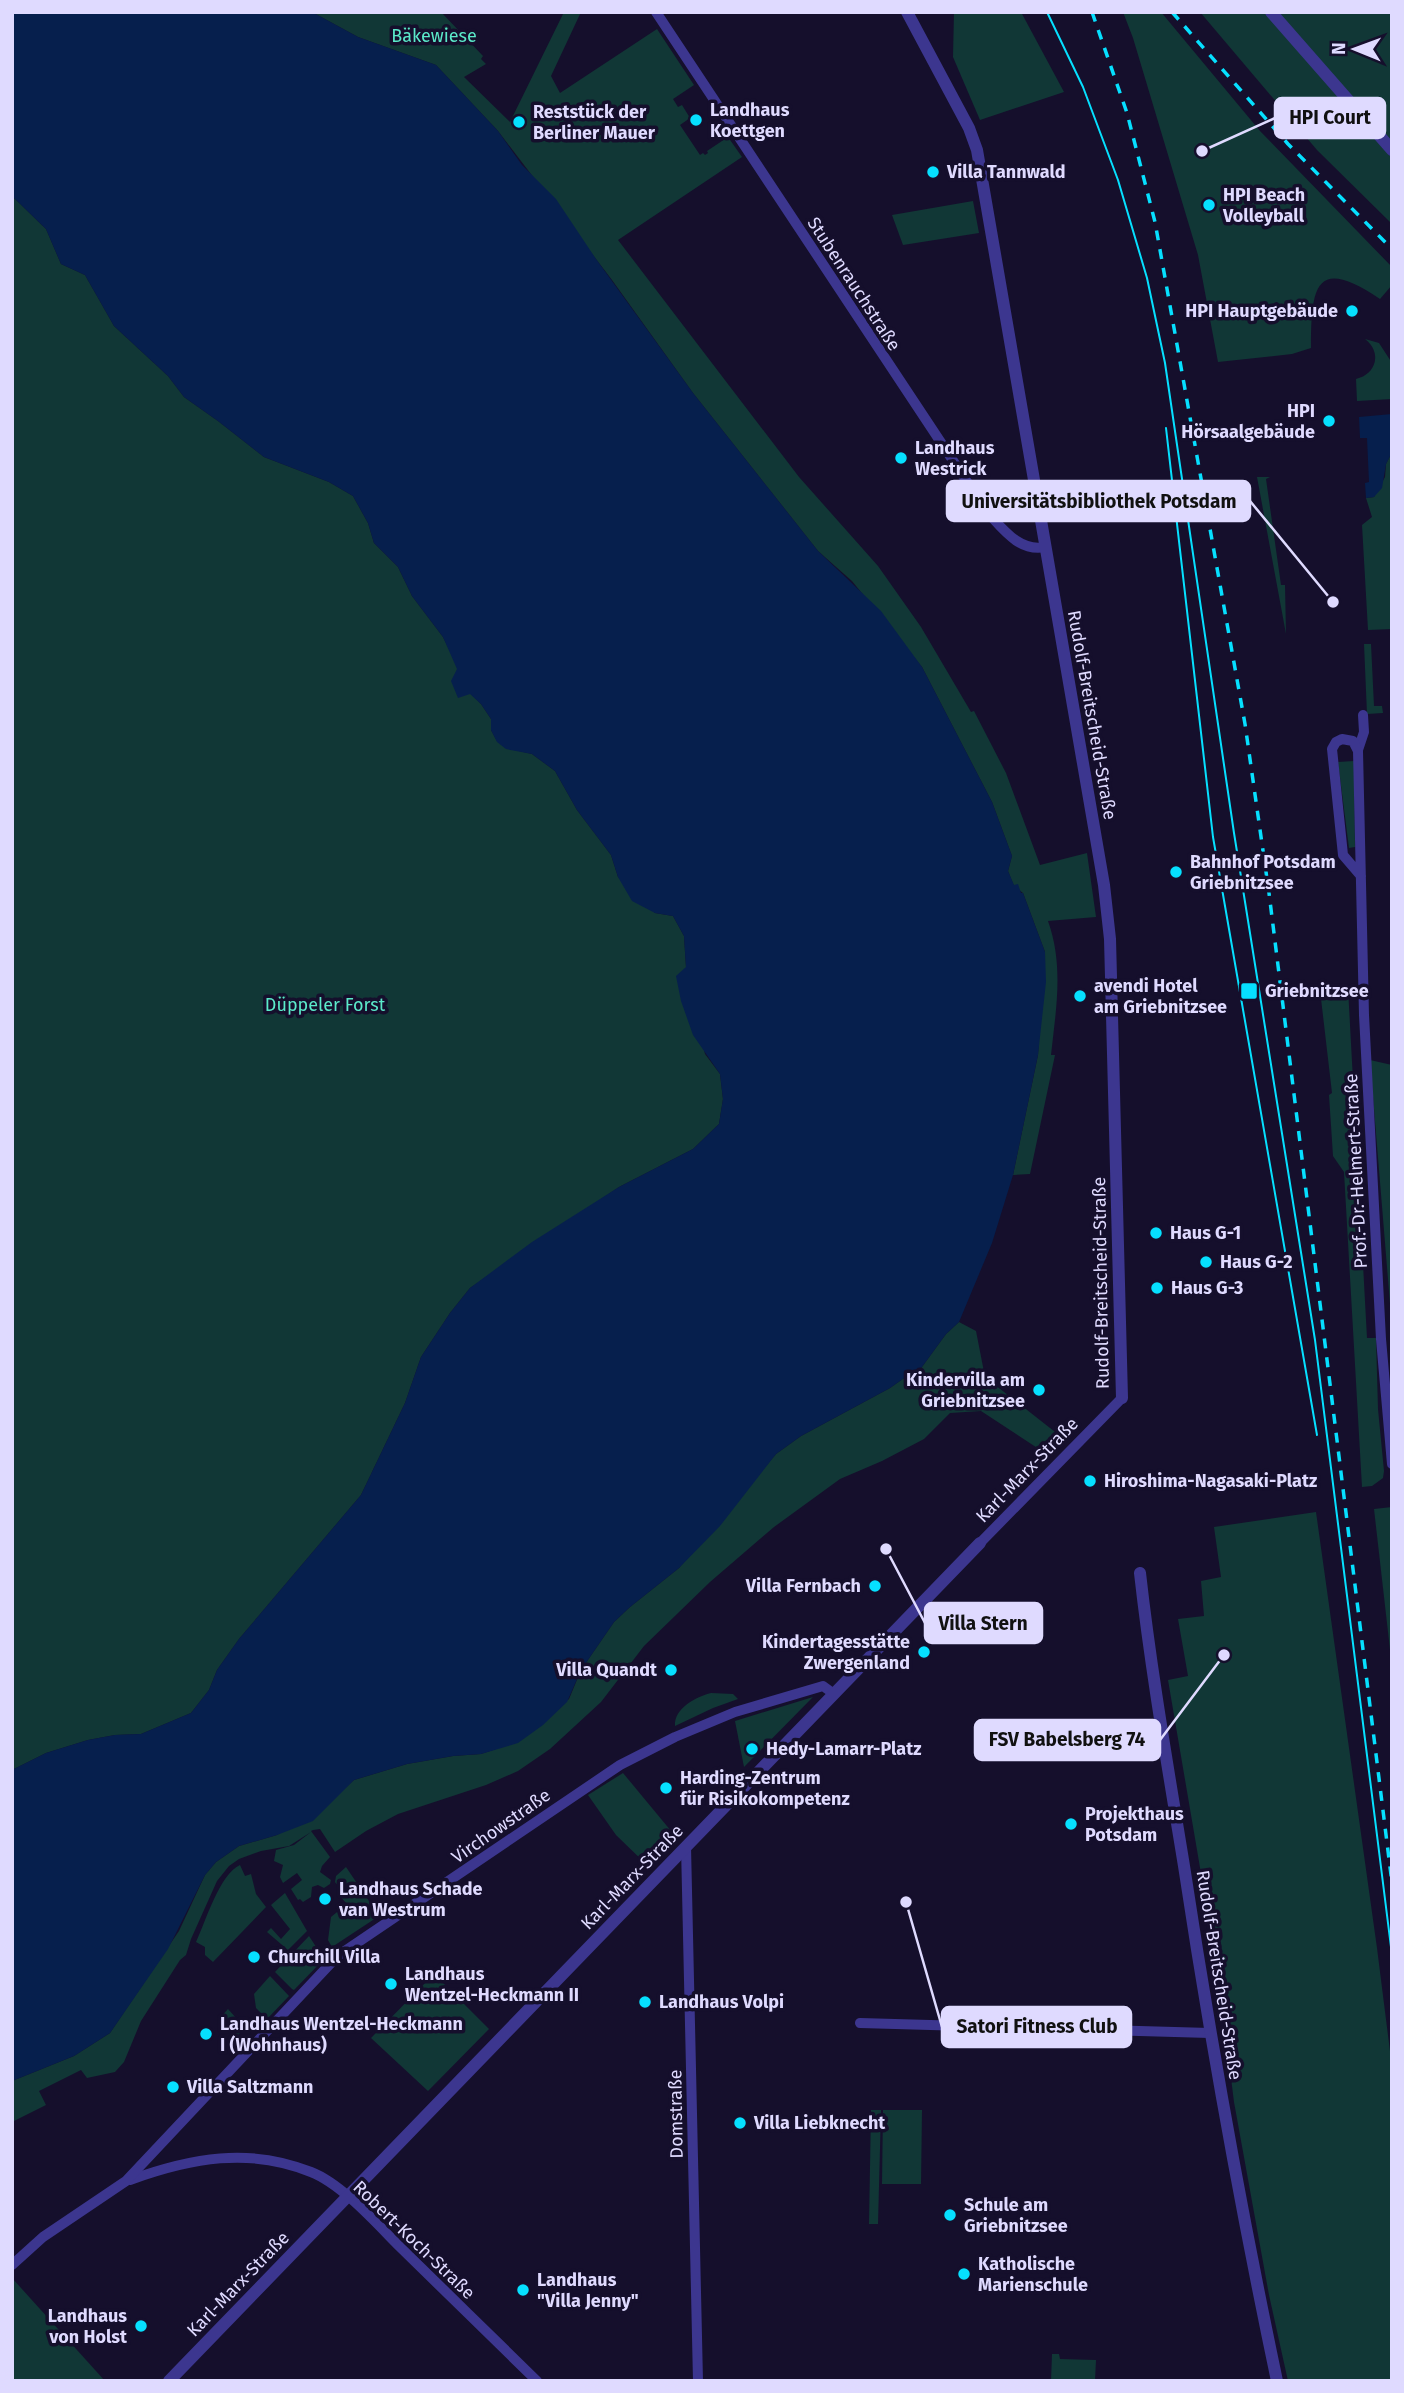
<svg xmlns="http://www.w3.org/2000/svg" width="1404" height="2393" viewBox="0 0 1404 2393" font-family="'Fira Sans',sans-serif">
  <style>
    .green { fill: #113736 }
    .water { fill: #061f4d }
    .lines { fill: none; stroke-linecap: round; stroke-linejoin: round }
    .minor { stroke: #3c368f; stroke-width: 10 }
    .tertiary { stroke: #3c368f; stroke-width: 12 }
    .tram { stroke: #06e0ff; stroke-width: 2 }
    .rail { stroke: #06e0ff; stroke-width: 3.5; stroke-dasharray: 10 9; stroke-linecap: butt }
    .poi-dot { fill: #06e0ff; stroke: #150f2c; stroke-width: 2.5 }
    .labels { text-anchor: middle; stroke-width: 7; stroke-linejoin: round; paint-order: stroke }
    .park-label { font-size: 18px; fill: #5beaca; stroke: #150f2c }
    .poi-label { font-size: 18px; font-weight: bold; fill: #dfdaff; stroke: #150f2c; text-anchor: start }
    .street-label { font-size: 18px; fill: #dfdaff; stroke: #150f2c }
    .leader { fill: none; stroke: #dfdaff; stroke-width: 2.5 }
    .callout-dot { fill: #dfdaff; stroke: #150f2c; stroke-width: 2.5 }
    .callout { fill: #dfdaff; stroke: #dfdaff; stroke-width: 2.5 }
    .callout-label { font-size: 19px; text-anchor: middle; font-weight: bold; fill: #111 }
  </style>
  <rect width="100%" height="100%" fill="#150f2c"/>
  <g class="green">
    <path d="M312,12h129l42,44 -2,3 5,5 -22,13 46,45 54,-110h17l-30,64 9,17 97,-64 37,56 -21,14 5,8 4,-2 8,13 -10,7 20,30 3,-2 2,2 3,-2 -1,-2 21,-14 14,20 -124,83 181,237 79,89 43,61 50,85 3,-1 32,62 34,92 47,-12 9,64 -48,4c16,45 8,88 3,134h4l-25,119 -17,1 25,-120 7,-103 -22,-59 -9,-7 -6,-15 4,-15 -20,-54 -70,-135 -70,-86 -34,-30 -68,-86 -57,-72 -81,-113 -114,-149 -62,-66 -78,-28z"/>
    <path d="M954,12h67l43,80 -84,28 -27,-63z"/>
    <path d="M1123,12h38l99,119 132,136v18l-12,14c-64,-43 -69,-14 -69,49l-19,6 -74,8 -20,-107 -65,-217z"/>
    <path d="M1200,12h192v212l-75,-74z"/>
    <path d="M12,196l34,33 15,35 24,11 29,51 54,50 16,21 34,24 46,36 65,25 24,14 15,27 6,20 24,24 14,29 31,41 28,57 10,10 10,15v11l6,11 9,7 26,6 23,17 22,39 34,45 7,22 37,36 18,3 11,20 2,31 19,87 15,20 3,25 -4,25 -26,25 -74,38 -149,101 -20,25 -29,44 -16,46 -44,92 -122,144 -22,31 -8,20 -18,23 -50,21 -26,1 -27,5 -42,13 -34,17z"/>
    <path d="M973,201l6,32 -76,12 -11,-30z"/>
    <path d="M1365,339l14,4 13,20v36l-35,2 -1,-22c21,-5 26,-27 9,-40z"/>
    <path d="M1392,452v177l-24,1 -6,-105 10,-8 -6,-19 8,-1 11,-20 1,-13z"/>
    <path d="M1257,477h13l-4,2 15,106h4l1,49z"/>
    <path d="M1364,644h7l3,62h8l1,7 -16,1z"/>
    <path d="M1354,761l1,86 -6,1 -11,-86z"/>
    <path d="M1348,988l19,350h9l2,71 6,62 -1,7 -11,8 -10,1 -18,-315 -11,-16 -4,-61 3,-2 -12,-103z"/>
    <path d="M1370,1060l22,5v263z"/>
    <path d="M959,1322l17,9 9,46 79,62 -16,16 -67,-44 -31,2 -26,26 -42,22 -42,18 -66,48 -64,55 -66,64 -43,56 -51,47 -32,22 -32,14 -88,29 -32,17 -31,21 -15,-23 -7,1 -2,1 19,26 -8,9 -2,6 11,8 -1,4 -6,4 -6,-3 -6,2 -1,10 -8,5 -3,-3 -2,1 -7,-11 11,-9 -5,-7 -14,10 -3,-6 3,-12 -9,-4 2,-11 18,-5 17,-13 -22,14 -28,5 -22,8 -10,7 -12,15 -26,58 -5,16 -6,5 -39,61 -17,41 -9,10 -28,6 -6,-8 -42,21 7,14 -34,17v-41l62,-25 36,-23 69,-102 26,-56 11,-13 23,-16 38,-11 55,-35 22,-20 53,-16 46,-8 28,-2 15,-5 73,-50 12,-29 33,-48 16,-15 49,-39 97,-114 25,-18 89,-48 24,-17h5l27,-37z"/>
    <path d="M1392,1507v160l-18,-158z"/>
    <path d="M1316,1512l61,436 15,119v314h-104l-19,-86 -35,-193 -16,-129 -50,-293 20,-4 -10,-57 26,-3 -3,-35 20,-4 -7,-50z"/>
    <path d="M711,1693l22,1 5,5 -25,9 -38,18c-1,-18 21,-29 36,-33z"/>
    <path d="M813,1697l-69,70 -9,-46z"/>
    <path d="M623,1773l53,64 -28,29 -32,-31 -28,-40z"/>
    <path d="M240,1865l5,11 6,-2 5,20 10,13 -53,55 -8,-7v-8l-9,-5c10,-21 23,-67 44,-77z"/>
    <path d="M346,1867l33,49 -47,31 -4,-7 3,-23 16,-13 -9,-10 4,-3 -7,-9 1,-6z"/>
    <path d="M285,1893l22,38 -19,19 -21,-18 4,-4 10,11 9,-10 -19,-24z"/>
    <path d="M309,1936l15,23 -30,31 -2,-1 -17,-17z"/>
    <path d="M434,1974l55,55 -61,62 -57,-53z"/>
    <path d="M270,1976l19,20 -22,23 -11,-11 -2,-14z"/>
    <path d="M228,2009l17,19 -9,9 -18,-17z"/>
    <path d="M871,2110h10l-3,114h-9z"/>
    <path d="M883,2110h39l-1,74h-39z"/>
    <path d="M12,2278l93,103h-93z"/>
    <path d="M1052,2354h7l1,5 36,1 -1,21h-44z"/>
  </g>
  <g class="water">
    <path d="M12,12h300l46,25 78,28 62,66 24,34 34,34 40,60 97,134 125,158 63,60 41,56 70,135 20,54 -4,15 6,14 4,-1 3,9h2l22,59 1,30 -8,73 -25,120 -21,68 -33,79 -13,12 -27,37h-5l-24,17 -89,48 -25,18 -56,72 -41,42 -49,39 -16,15 -33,48 -14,32 -24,23 -25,18 -37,11 -28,2 -46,8 -53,16 -41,41 -36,14 -38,11 -23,16 -11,13 -37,74 -58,84 -36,23 -62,25v-311l34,-17 42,-13 27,-5 26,-1 50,-21 18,-23 8,-20 22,-31 122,-144 44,-92 16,-46 29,-44 20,-25 62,-46 87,-55 74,-38 26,-25 4,-25 -3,-25 -27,-39 -12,-34 -5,-25 10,-9 -2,-31 -11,-20 -18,-3 -23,-12 -14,-24 -7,-22 -34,-45 -22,-39 -23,-17 -26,-5 -9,-7 -6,-12v-11l-10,-15 -11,-10 -12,4 -7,-17 6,-12 -14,-32 -31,-41 -14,-29 -24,-24 -6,-20 -15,-27 -24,-14 -65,-25 -46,-36 -34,-24 -16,-21 -54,-50 -29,-51 -24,-11 -15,-35 -34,-33z"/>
    <path d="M1392,414v38l-6,12 -4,24 -8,9 -8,1 -1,-15 4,-1 -2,-44h-7l-1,-21z"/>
  </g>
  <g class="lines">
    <g class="minor">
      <path d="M656,12l331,500c16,17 32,40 58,35"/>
      <path d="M1358,750l6,-18 -1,-17"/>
      <path d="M1361,876l-18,-21 -11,-106 4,-7 6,-3 11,2 5,10 6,264 17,324 11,125"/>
      <path d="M980,1543l142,-145"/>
      <path d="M686,1846l12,535"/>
      <path d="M860,2023l350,10"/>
      <path d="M130,2180c61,-22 119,-33 181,-8 31,12 66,52 89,75 46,45 91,89 137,134"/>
      <path d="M12,2265l31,-28 83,-56 205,-218 14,-12 275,-186 55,-28 60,-25 88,-26 11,8"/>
    </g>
    <g class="tertiary">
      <path d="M907,12l62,116 8,22 127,735 6,54 12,459"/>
      <path d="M1271,12l121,138"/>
      <path d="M1140,1573c11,98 28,195 44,293 26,172 57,344 93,515"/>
      <path d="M169,2381l811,-838"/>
    </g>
    <g class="tram">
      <path d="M1047,12l36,75 35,93 29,98 18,85 69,470 81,507 77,615"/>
      <path d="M1166,428l47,409 104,598"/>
    </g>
    <g class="rail">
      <path d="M1092,12l35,101 28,109 90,502 24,169 123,990"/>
      <path d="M1172,12l116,132 104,105"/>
    </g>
  </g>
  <g class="poi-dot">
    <circle cx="696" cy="120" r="7"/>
    <circle cx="519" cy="122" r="7"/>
    <circle cx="933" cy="172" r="7"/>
    <circle cx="1209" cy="205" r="7"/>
    <circle cx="1352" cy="311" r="7"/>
    <circle cx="1329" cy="421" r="7"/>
    <circle cx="901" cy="458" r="7"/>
    <circle cx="1176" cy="872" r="7"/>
    <rect x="1240" y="982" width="18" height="18" rx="3.5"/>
    <circle cx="1080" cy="996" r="7"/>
    <circle cx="1156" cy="1233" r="7"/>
    <circle cx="1206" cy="1262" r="7"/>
    <circle cx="1157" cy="1288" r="7"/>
    <circle cx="1039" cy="1390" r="7"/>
    <circle cx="1090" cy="1481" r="7"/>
    <circle cx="875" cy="1586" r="7"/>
    <circle cx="924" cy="1652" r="7"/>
    <circle cx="671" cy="1670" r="7"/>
    <circle cx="752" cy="1749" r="7"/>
    <circle cx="666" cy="1788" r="7"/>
    <circle cx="1071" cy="1824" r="7"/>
    <circle cx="325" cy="1899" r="7"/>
    <circle cx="254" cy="1957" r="7"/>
    <circle cx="391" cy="1984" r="7"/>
    <circle cx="645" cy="2002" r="7"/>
    <circle cx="206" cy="2034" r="7"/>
    <circle cx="173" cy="2087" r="7"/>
    <circle cx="740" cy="2123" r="7"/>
    <circle cx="950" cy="2215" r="7"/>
    <circle cx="964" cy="2274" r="7"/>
    <circle cx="523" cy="2290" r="7"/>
    <circle cx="141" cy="2326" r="7"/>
  </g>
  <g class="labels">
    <g class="park-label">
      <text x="434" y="42">Bäkewiese</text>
      <text x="325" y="1011">Düppeler Forst</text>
    </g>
    <g class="poi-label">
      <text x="710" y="116">Landhaus<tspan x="710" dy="21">Koettgen</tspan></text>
      <text x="533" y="118">Reststück der<tspan x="533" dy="21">Berliner Mauer</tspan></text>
      <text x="947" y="178">Villa Tannwald</text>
      <text x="1223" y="201">HPI Beach<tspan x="1223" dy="21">Volleyball</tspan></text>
      <text x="1338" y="317" text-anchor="end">HPI Hauptgebäude</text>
      <text x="1315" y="417" text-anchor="end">HPI<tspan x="1315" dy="21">Hörsaalgebäude</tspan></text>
      <text x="915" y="454">Landhaus<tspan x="915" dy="21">Westrick</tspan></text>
      <text x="1190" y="868">Bahnhof Potsdam<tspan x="1190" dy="21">Griebnitzsee</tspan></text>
      <text x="1094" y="992">avendi Hotel<tspan x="1094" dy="21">am Griebnitzsee</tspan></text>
      <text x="1265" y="997">Griebnitzsee</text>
      <text x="1170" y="1239">Haus G-1</text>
      <text x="1220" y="1268">Haus G-2</text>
      <text x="1171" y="1294">Haus G-3</text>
      <text x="1025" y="1386" text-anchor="end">Kindervilla am<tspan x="1025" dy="21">Griebnitzsee</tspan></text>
      <text x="1104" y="1487">Hiroshima-Nagasaki-Platz</text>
      <text x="861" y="1592" text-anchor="end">Villa Fernbach</text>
      <text x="910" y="1648" text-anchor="end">Kindertagesstätte<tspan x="910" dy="21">Zwergenland</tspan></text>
      <text x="657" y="1676" text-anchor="end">Villa Quandt</text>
      <text x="766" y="1755">Hedy-Lamarr-Platz</text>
      <text x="680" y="1784">Harding-Zentrum<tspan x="680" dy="21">für Risikokompetenz</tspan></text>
      <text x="1085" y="1820">Projekthaus<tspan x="1085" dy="21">Potsdam</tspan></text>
      <text x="339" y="1895">Landhaus Schade<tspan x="339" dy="21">van Westrum</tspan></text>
      <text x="268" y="1963">Churchill Villa</text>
      <text x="405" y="1980">Landhaus<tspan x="405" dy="21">Wentzel-Heckmann II</tspan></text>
      <text x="659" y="2008">Landhaus Volpi</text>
      <text x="220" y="2030">Landhaus Wentzel-Heckmann<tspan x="220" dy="21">I (Wohnhaus)</tspan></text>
      <text x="187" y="2093">Villa Saltzmann</text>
      <text x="754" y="2129">Villa Liebknecht</text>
      <text x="964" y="2211">Schule am<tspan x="964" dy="21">Griebnitzsee</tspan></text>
      <text x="978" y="2270">Katholische<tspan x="978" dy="21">Marienschule</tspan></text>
      <text x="537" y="2286">Landhaus<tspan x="537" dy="21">"Villa Jenny"</tspan></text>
      <text x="127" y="2322" text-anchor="end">Landhaus<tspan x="127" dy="21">von Holst</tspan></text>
    </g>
    <g class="street-label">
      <text transform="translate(854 284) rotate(57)" y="6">Stubenrauchstraße</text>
      <text transform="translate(1092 715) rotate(80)" y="6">Rudolf-Breitscheid-Straße</text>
      <text transform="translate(1356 1171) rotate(-93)" y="6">Prof.-Dr.-Helmert-Straße</text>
      <text transform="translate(1101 1283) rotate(-91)" y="6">Rudolf-Breitscheid-Straße</text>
      <text transform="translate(1027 1470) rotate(-46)" y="6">Karl-Marx-Straße</text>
      <text transform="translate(501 1826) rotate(-35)" y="6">Virchowstraße</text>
      <text transform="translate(632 1877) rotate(-46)" y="6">Karl-Marx-Straße</text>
      <text transform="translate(1219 1975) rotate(81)" y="6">Rudolf-Breitscheid-Straße</text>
      <text transform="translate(676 2114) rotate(-91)" y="6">Domstraße</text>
      <text transform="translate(414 2240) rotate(44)" y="6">Robert-Koch-Straße</text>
      <text transform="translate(238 2284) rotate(-46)" y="6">Karl-Marx-Straße</text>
    </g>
  </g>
  <path class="leader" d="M1202 151L1275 118M1333 602L1250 501M886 1549L925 1623M1224 1655L1160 1740M906 1902L942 2027"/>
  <g class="callout-dot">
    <circle cx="1202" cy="151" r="7"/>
    <circle cx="1333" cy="602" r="7"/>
    <circle cx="886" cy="1549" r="7"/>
    <circle cx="1224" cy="1655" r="7"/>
    <circle cx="906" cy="1902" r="7"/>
  </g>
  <g class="callout">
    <rect x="1275" y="98" width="110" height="40" rx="7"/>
    <rect x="947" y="481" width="303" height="40" rx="7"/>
    <rect x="925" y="1603" width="117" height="40" rx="7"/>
    <rect x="975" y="1720" width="185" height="40" rx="7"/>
    <rect x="942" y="2007" width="189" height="40" rx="7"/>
  </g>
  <g class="callout-label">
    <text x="1330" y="124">HPI Court</text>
    <text x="1099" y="508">Universitätsbibliothek Potsdam</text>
    <text x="983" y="1630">Villa Stern</text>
    <text x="1067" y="1746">FSV Babelsberg 74</text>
    <text x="1037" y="2033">Satori Fitness Club</text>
  </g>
  <rect width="1404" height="2393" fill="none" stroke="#dfdaff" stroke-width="28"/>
  <g transform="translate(1355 49) rotate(271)" stroke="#150f2c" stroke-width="5" paint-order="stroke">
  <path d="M0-5L12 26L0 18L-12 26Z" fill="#dfdaff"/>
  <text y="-10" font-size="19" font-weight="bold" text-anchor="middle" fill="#dfdaff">N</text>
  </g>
</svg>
